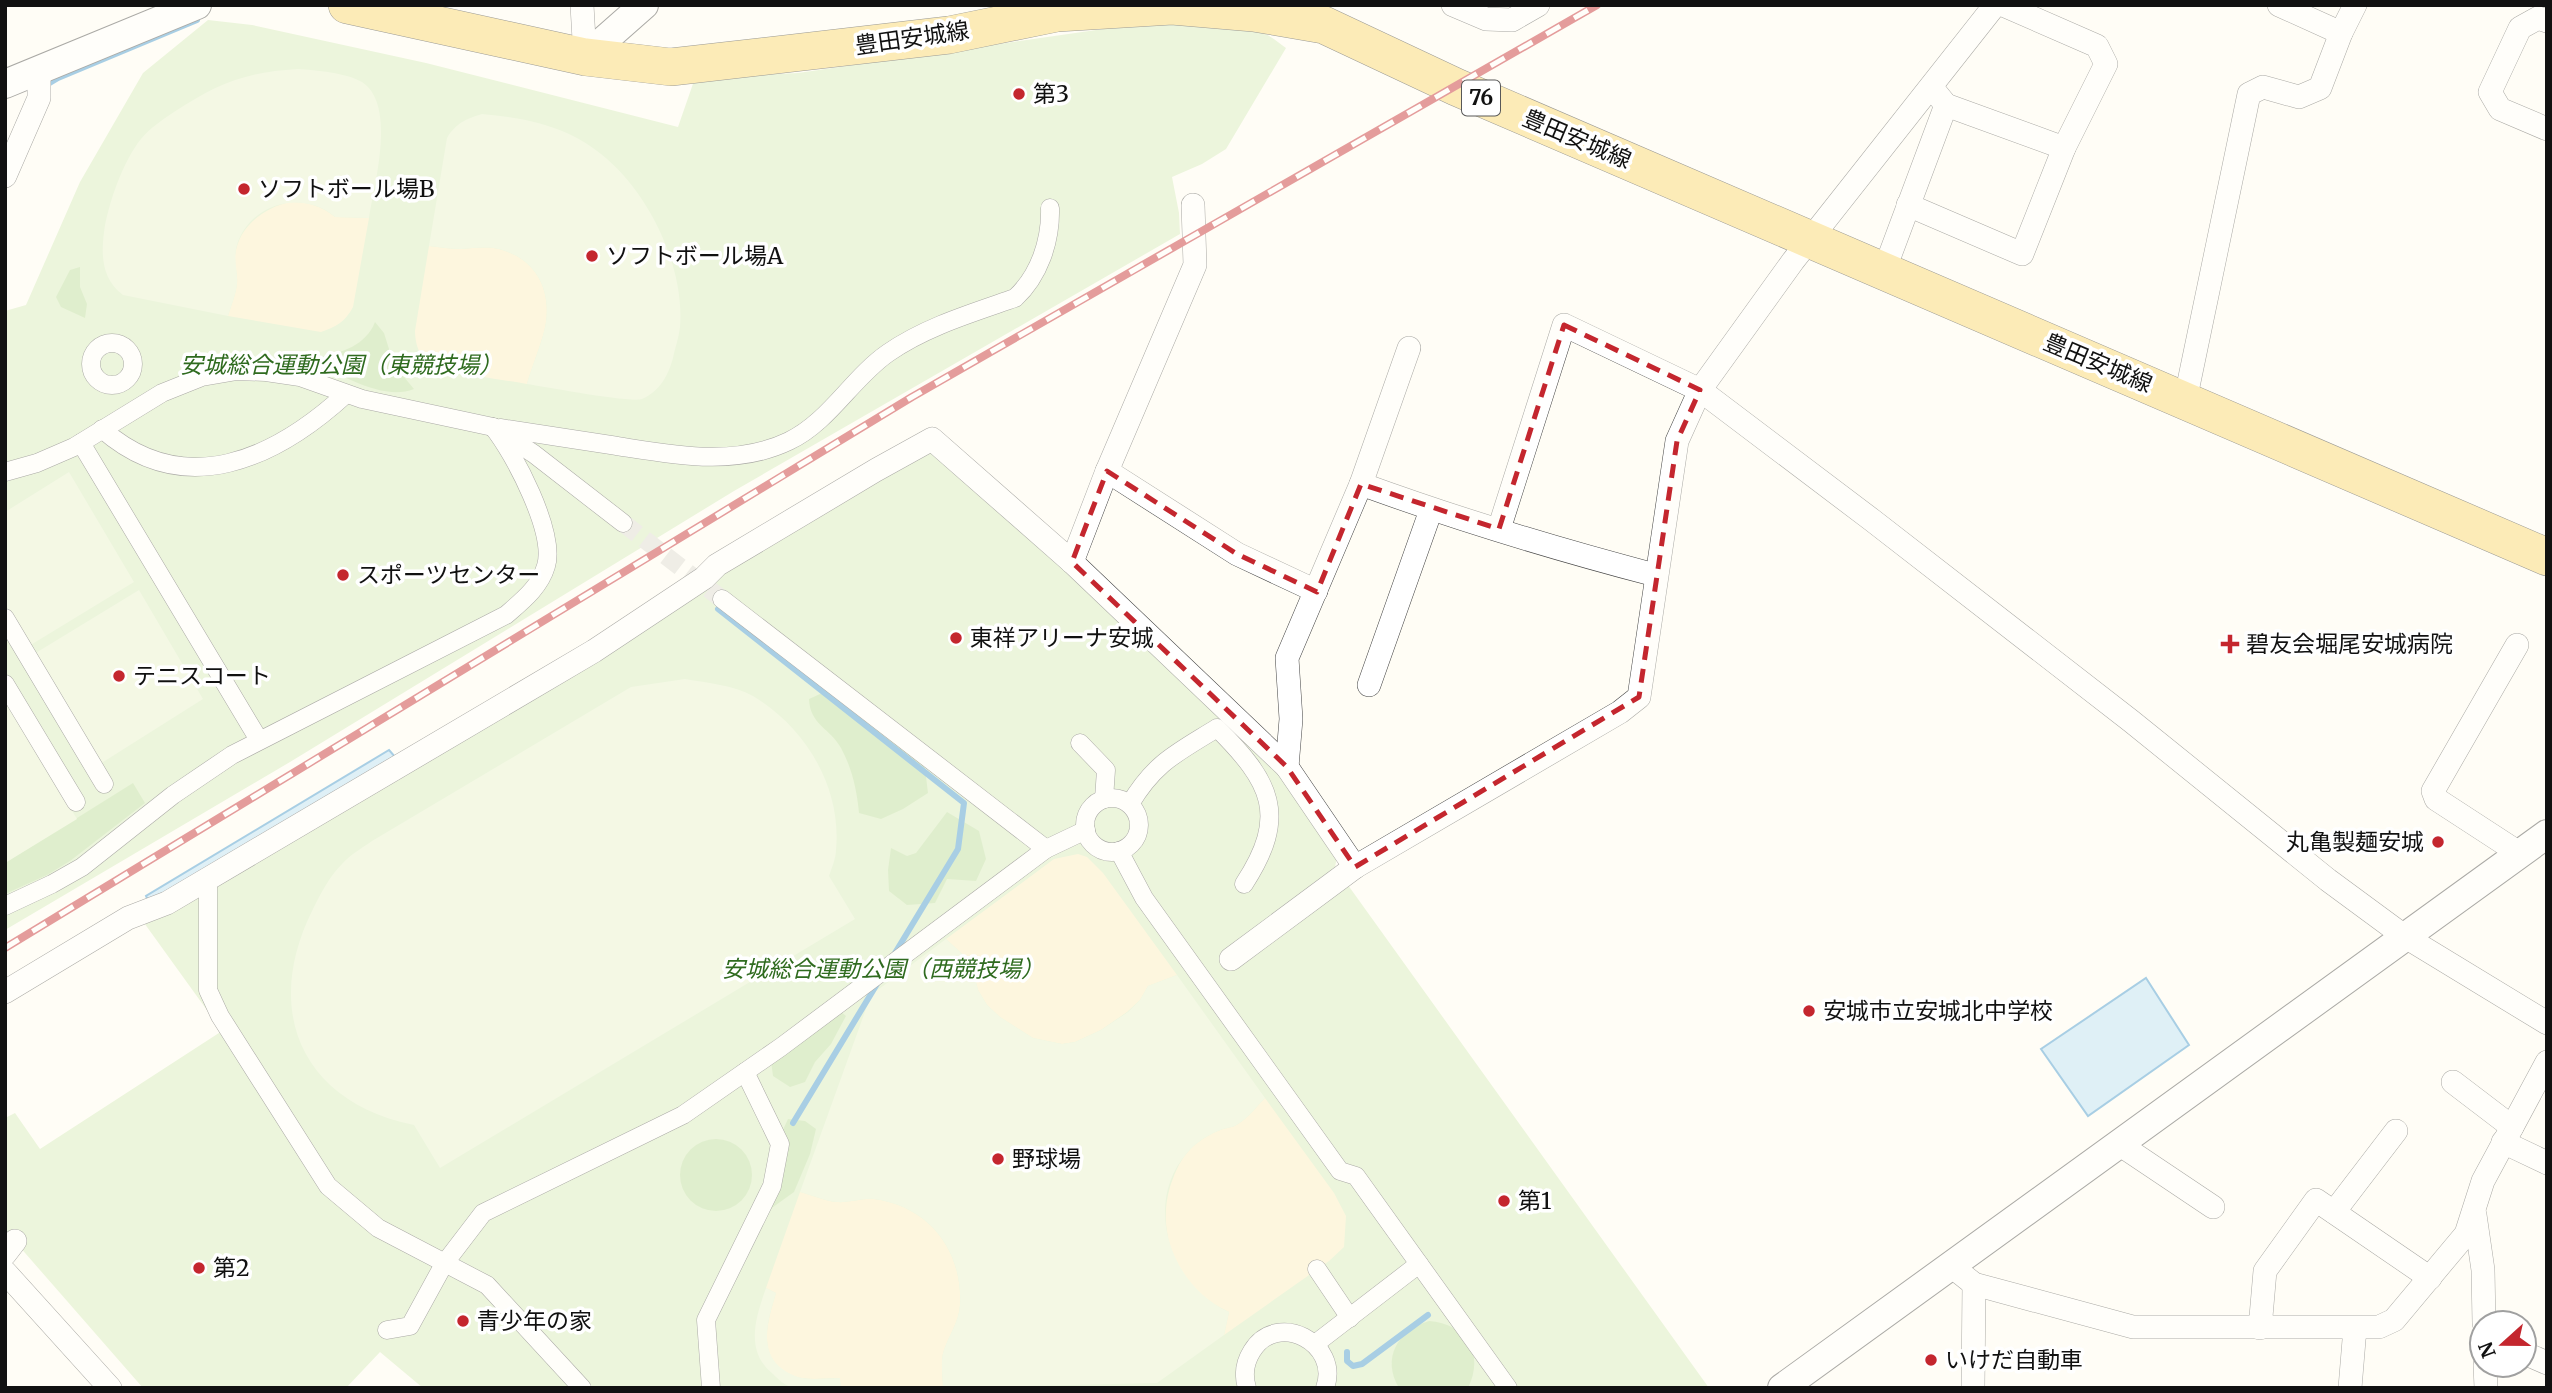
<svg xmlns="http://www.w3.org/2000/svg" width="2552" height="1393" viewBox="0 0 2552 1393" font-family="Merriweather,'Noto Sans JP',serif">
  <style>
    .green { fill: #d5ebbd }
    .forest { fill: #b9dc9c }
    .sand { fill: #fbeec1 }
    .pitch { fill: #e6f2cf }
    .water { fill: #b9e0f7; stroke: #3f96cf; stroke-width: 2 }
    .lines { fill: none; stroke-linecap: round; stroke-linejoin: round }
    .stream { stroke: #3f96cf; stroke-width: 6 }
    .pedestrian-tunnel { stroke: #dbdad3; stroke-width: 18; stroke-dasharray: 18 9; stroke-linecap: butt }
    .pedestrian-casing { stroke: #444; stroke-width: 19 }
    .minor-casing { stroke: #444; stroke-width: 24 }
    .tertiary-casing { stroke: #444; stroke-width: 30 }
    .primary-casing { stroke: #222; stroke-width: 38 }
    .pedestrian { stroke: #fff; stroke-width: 18 }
    .minor { stroke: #fff; stroke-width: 23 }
    .tertiary { stroke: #fff; stroke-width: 28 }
    .primary { stroke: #f9d66b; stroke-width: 37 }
    .rail-casing { stroke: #c4262e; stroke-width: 8 }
    .rail { stroke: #fff; stroke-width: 5; stroke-dasharray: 16; stroke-linecap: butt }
    .marked { fill: none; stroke: #c4262e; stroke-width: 5; stroke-dasharray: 14 9; stroke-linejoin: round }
    .poi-dot { fill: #c4262e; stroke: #fff; stroke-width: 2.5 }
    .labels { text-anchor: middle; stroke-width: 7; stroke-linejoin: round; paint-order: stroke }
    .shield { fill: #fff; stroke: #585858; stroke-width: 2 }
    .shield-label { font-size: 21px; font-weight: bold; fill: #111 }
    .street-label { font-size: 23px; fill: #111; stroke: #fff }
    .poi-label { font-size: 23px; fill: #111; stroke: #fff; text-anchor: start }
    .park-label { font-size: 23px; font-style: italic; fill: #2f6b1f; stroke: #fff }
  </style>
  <rect width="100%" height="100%" fill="#fffdf5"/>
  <g class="green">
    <path d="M208,20l44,5 174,38 252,64 17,-49 103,-5 326,-47c38,-1 104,-6 139,7 8,3 16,10 23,15l-60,101 -24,15 -30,13 7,36 1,21 -446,257 -444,271 -285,168v-619l21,-6 54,-123 63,-109z"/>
    <path d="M932,445l346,325 59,87 -2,10 374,521h-1286l-43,-36 -34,36h-203l-138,-158v-112l10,-5 25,36 182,-118 -80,-111 570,-339z"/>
  </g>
  <g class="forest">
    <path d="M80,267v20l7,17 -2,14 -24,-11 -5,-10 14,-27z"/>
    <path d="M375,322l9,11 10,32 20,24c-30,12 -71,-13 -98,-26l3,-6c23,-4 47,-12 56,-35z"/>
    <path d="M831,689l93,71 4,33 -25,16 -22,10 -22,-6c-2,-22 -7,-45 -18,-65 -11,-20 -31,-23 -32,-49z"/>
    <path d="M133,783l12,20 -75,58 -23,14 -42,19v-31z"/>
    <path d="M947,812l32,19 7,28 -10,22 -29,-2 -12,24 -28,2 -18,-14 -1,-21 3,-22 16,8 9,-3z"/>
    <path d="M840,1011l6,5 -15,28 -16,18 -10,20 -15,5 -17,-11 -2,-15z"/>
    <path d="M788,1119l17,2 11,8 -6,25 -16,38 -25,18 13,-78z"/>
    <circle cx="716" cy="1175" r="36"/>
    <path d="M1429,1321c37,3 56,32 39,67h-69c-18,-30 -1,-58 30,-67z"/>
  </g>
  <g class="sand">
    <path d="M291,202c17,0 31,4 44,15l34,1 -16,89c-8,15 -17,20 -32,25l-93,-16c3,-10 8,-22 9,-33 1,-9 -3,-18 -2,-27 3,-29 29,-49 56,-54z"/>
    <path d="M429,246c11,1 22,3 32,3 13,-1 25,-3 38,0 35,9 52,38 47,73 -2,16 -14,44 -19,62 -16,-3 -33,-5 -49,-8 -32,-5 -62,-5 -63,-45z"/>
    <path d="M1078,854l9,3 16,16 74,102 -29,11 -8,14 -13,12 -26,18 -26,12 -13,2 -29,-6 -33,-21 -13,-12 -9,-15 -7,-28 -25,-23 108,-80z"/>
    <path d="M1265,1098l69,95 12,23 -2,31 -15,14 -105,74 5,-23c-48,-21 -74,-75 -59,-125 4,-12 9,-25 17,-34 9,-11 22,-19 36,-24 4,-1 11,-2 15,-5 10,-6 19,-18 27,-26z"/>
    <path d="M800,1192c12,3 25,9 37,10 12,1 25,-4 37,-3 55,7 89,52 86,106 -1,17 -11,30 -16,45 -4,11 -1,26 -1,38h-102l-2,-10c-13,0 -32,3 -45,-2 -39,-16 -27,-53 -18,-83l-10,-5z"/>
  </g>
  <g class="pitch">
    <path d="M298,69c17,1 49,4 64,13 35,23 12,102 7,136l-34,-1c-32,-28 -85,-14 -98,28 -4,14 1,26 0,39 -1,10 -6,22 -9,32l-105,-21c-21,-16 -22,-38 -19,-63 4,-28 19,-71 37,-93 9,-11 21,-19 33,-27 43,-28 71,-40 124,-43z"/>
    <path d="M482,114c43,4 85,12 119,40 47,37 84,112 79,173 -1,10 -5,21 -7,31 -5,18 -13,33 -31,41 -11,4 -96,-12 -115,-15 5,-18 17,-46 19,-62 5,-35 -12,-64 -47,-73 -13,-3 -25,-1 -38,0 -10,0 -21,-2 -32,-3l18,-108c9,-15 19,-19 35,-24z"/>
    <path d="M69,472l65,110 -105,64 -24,-40v-94z"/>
    <path d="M139,590l64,109 -103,65 -66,-110z"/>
    <path d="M685,679c23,4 48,6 68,17 52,31 89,91 83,154 0,8 -4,17 -7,26l26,43 -415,249 -26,-43c-113,-23 -152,-115 -101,-216 8,-16 16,-32 29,-45 8,-9 20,-16 30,-23l259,-154z"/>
    <path d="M5,700l72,119 -72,44z"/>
    <path d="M946,939l25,23 7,28 9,15 13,12 33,21 29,6 13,-2 26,-12 27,-18 12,-12 8,-14 29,-11 88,123c-8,8 -17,20 -27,26 -4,3 -11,4 -15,5 -14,5 -27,13 -36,24 -45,51 -16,133 42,159l-5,23 -67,48 -214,5c0,-12 -3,-27 1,-38 5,-15 15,-28 16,-45 3,-54 -31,-99 -86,-106 -12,-1 -25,4 -37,3 -12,-1 -25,-7 -37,-10l71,-197z"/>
    <path d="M766,1288l10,5c-9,30 -21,67 19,83 12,5 31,2 45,2l1,10c-16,0 -36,3 -50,-1 -7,-2 -13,-8 -18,-13 -29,-23 -17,-57 -7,-86z"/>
  </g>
  <g class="water">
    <path d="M389,750l7,8 -246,147 -4,-9z"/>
    <path d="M2146,978l43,67 -101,71 -47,-67z"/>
  </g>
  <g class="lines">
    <g class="stream">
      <path d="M43,87l15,-9 139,-58"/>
      <path d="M718,609l246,194 -6,46 -63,104"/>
      <path d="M793,1123l84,-139"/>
      <path d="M1347,1352v9l6,5 9,-2 66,-49"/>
    </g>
    <path class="pedestrian-tunnel" d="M623,523l99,76"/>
    <defs>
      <g id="pedestrian">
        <circle cx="112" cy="364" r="21"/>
        <path d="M500,428c37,6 74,11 111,17 59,9 122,23 178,-4 40,-19 63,-63 99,-88 37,-26 84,-40 127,-55 24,-22 36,-57 35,-90"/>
        <path d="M102,429c83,73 174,29 244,-35"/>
        <path d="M81,443l178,297"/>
        <path d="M5,472l32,-9 37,-16 88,-54 40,-16 35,-6 29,1 34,5 62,22 131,28 41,27 89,69"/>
        <path d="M722,599l324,250"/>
        <path d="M5,618l99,166"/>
        <path d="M5,684l71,118"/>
        <path d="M1080,743l26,27 -2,29"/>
        <circle cx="1112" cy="825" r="27"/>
        <path d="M1130,804c25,-42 47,-51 87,-76 54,54 72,87 27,156"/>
        <path d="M1119,851l25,47 196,273 16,5 152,212"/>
        <path d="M208,884v106l12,26 108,170 50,42 109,57 95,103"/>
        <path d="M5,906l47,-22 30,-17 91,-72 59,-40 274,-140c16,-14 34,-28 40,-49 10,-33 -32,-113 -53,-139"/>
        <path d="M1317,1269l33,49"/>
        <path d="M387,1330l23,-4 34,-62 39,-51 200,-98 98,-68 265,-198 40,-19"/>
        <path d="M1315,1344l104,-80"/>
        <path d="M711,1388l-5,-68 66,-134 8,-42 -35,-72"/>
        <path d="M1247,1388c-4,-13 -2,-26 5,-37 25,-41 89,-8 73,37"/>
      </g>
      <g id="minor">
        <path d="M582,5l3,52"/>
        <path d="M1453,5l33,14 26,1 26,-15"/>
        <path d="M2003,5l94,41 9,18 -42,84"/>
        <path d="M2279,5l62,28 14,-28"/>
        <path d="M2547,21l-9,-3 -18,10 -30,64 10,17 47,20"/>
        <path d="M5,176l34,-78v-27"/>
        <path d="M1908,205l114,49 42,-106 -118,-43"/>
        <path d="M1884,271l62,-166 -9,-11"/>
        <path d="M2185,401l64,-307 14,-7 36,10 21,-9 21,-55"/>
        <path d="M1107,471l130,83 79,37"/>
        <path d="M1361,484l48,-136"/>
        <path d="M1499,529l65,-204 136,65 172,130 259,201 197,159 76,56 143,87"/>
        <path d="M1072,562l35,-91 88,-206 -2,-60"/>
        <path d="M2517,645l-84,146 3,8 83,54"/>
        <path d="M1369,685l62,-175"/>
        <path d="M1287,767l4,-48 -4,-61 74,-174c96,35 195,65 294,91"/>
        <path d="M1231,959l124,-92 265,-155 19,-15 38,-256 23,-51 93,-129 202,-256"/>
        <path d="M5,992l123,-74 39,-15 427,-252 110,-73 13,-13 159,-95 56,-31 140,123 215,205 68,100"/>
        <path d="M2453,1082l59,45"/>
        <path d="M2503,1142l44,21"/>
        <path d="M2119,1144l94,63"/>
        <path d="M2334,1212l62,-81"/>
        <path d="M2475,1215l8,55 1,53"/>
        <path d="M5,1254l10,-13"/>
        <path d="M1950,1265l24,19 159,43h246l15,-7 72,-86 17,-53 64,-119"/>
        <path d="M5,1272l105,116"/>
        <path d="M2260,1328l5,-57 51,-71 114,78"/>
        <path d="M2524,1353l23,10"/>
        <path d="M2485,1365l1,23"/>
        <path d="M1973,1388l1,-104"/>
        <path d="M2350,1388l5,-60"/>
      </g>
      <g id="tertiary">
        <path d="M585,57l59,-52"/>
        <path d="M5,84l192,-79"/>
        <path d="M1782,1388l765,-554"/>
      </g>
      <path id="primary" d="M347,5l238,52 86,10 278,-32 108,-22 115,-7 82,7 70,12 132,62 1091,470"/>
    </defs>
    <use href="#pedestrian" class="pedestrian-casing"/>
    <use href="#minor" class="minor-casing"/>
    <use href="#tertiary" class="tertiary-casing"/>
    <use href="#primary" class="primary-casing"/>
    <use href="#pedestrian" class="pedestrian"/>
    <use href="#minor" class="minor"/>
    <use href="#tertiary" class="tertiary"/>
    <use href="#primary" class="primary"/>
    <defs>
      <path id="rail" d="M5,948l907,-551 685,-392"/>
    </defs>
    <use href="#rail" class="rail-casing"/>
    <use href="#rail" class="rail"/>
  </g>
  <path d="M0 0H2552V1393H0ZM1564,325l136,65 -23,51 -38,256 -284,170 -68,-100 -215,-205 35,-91 130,83 80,38 44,-108 138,45z" fill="#fffdf5" fill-opacity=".55" fill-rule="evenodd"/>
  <path class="marked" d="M1564,325l136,65 -23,51 -38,256 -284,170 -68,-100 -215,-205 35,-91 130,83 80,38 44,-108 138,45z"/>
  <g class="poi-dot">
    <circle cx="1019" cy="94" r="7"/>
    <circle cx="244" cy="189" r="7"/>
    <circle cx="592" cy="256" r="7"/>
    <circle cx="343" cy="575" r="7"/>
    <circle cx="956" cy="638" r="7"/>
    <path d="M2226.5 633.5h7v7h7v7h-7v7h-7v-7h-7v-7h7z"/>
    <circle cx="119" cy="676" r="7"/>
    <circle cx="2438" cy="842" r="7"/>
    <circle cx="1809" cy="1011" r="7"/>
    <circle cx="998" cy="1159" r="7"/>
    <circle cx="1504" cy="1201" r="7"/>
    <circle cx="199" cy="1268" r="7"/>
    <circle cx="463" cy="1321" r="7"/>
    <circle cx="1931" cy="1360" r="7"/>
  </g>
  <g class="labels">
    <rect class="shield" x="1462" y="80.5" width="38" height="35" rx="5"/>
    <g class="shield-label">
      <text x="1481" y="105">76</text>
    </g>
    <g class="street-label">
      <text transform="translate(912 38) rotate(-8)" y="8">豊田安城線</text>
      <text transform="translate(1577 139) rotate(23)" y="8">豊田安城線</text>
      <text transform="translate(2098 363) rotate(23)" y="8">豊田安城線</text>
    </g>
    <g class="poi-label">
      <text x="1033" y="102">第3</text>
      <text x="258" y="197">ソフトボール場B</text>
      <text x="606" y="264">ソフトボール場A</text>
      <text x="357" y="583">スポーツセンター</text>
      <text x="970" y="646">東祥アリーナ安城</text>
      <text x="2246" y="652">碧友会堀尾安城病院</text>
      <text x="133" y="684">テニスコート</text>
      <text x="2424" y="850" text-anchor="end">丸亀製麺安城</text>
      <text x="1823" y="1019">安城市立安城北中学校</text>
      <text x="1012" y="1167">野球場</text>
      <text x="1518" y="1209">第1</text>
      <text x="213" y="1276">第2</text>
      <text x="477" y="1329">青少年の家</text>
      <text x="1945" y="1368">いけだ自動車</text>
    </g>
    <g class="park-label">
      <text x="341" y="373">安城総合運動公園（東競技場）</text>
      <text x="883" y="977">安城総合運動公園（西競技場）</text>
    </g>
  </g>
  <rect width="2552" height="1393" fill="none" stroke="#111111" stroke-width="14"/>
  <g transform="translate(2503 1344) rotate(249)"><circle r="33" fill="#ffffff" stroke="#a0a0a0" stroke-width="2"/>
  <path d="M0-5L12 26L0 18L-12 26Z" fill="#c4262e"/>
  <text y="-10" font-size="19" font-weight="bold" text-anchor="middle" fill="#111111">N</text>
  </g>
</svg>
